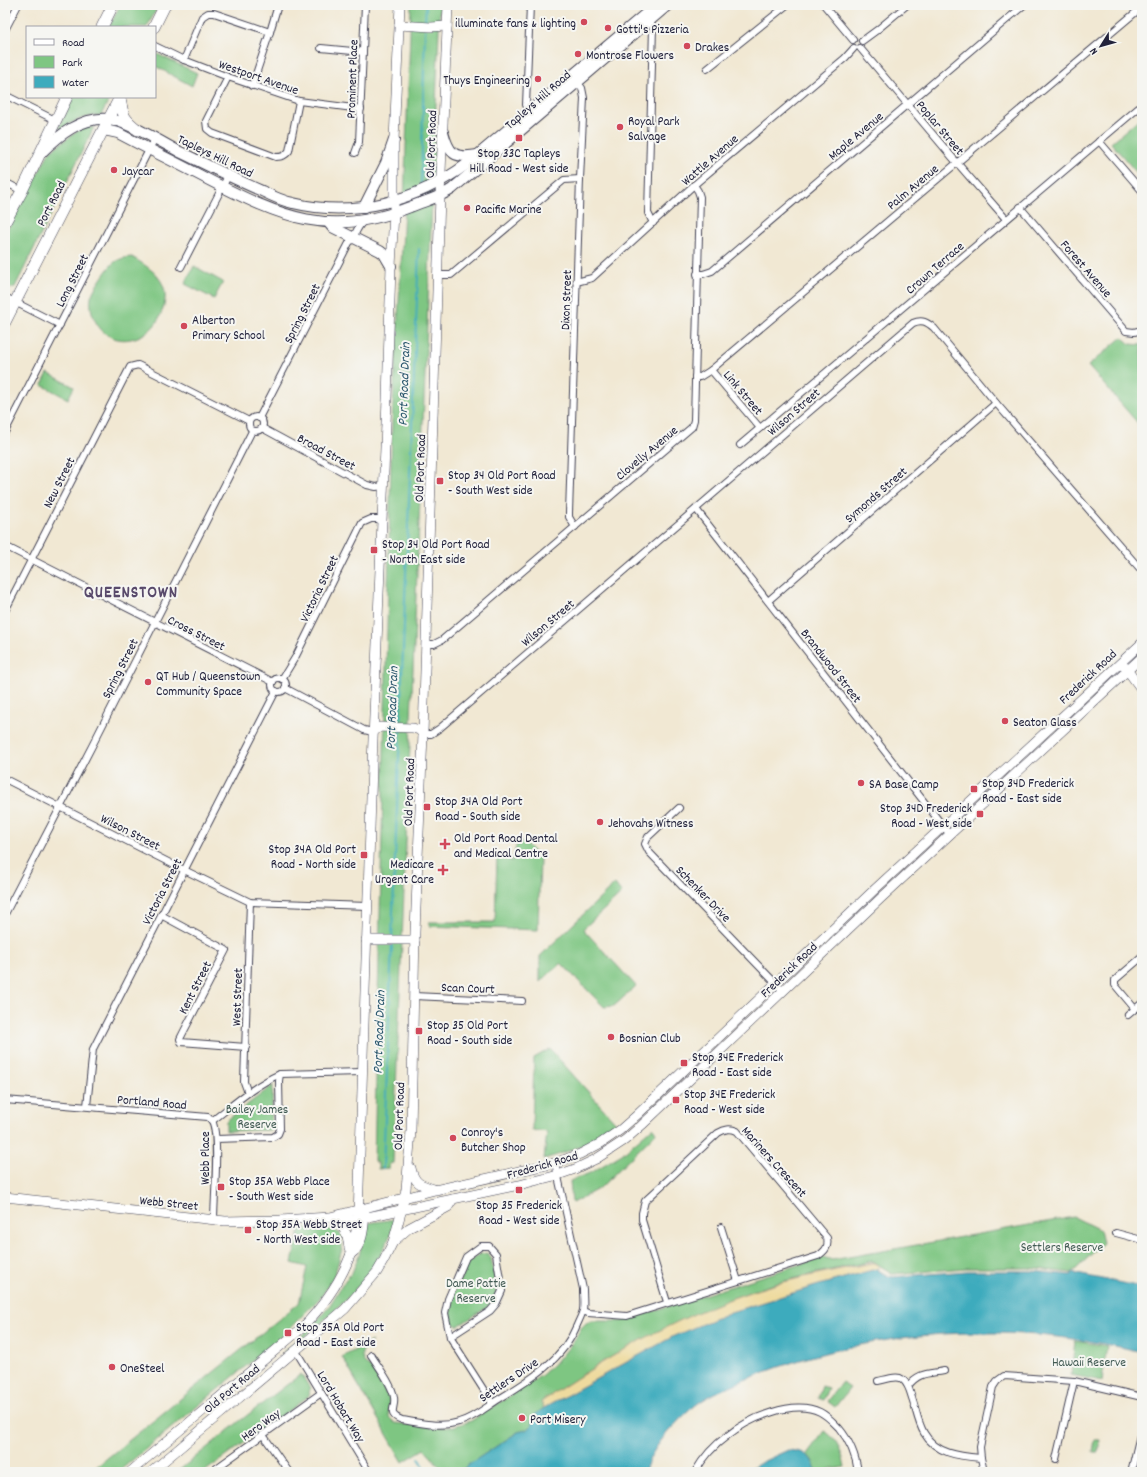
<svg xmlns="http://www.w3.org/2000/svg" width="1147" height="1477" viewBox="0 0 1147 1477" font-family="Dekko,sans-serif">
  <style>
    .green { fill: #7ec682; stroke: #50745e }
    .sand { fill: #eeda9e; stroke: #887e6c }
    .water { fill: #3eabbd; stroke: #30667c }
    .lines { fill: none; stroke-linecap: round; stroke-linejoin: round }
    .stream { stroke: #3eabbd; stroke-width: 2 }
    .street-casing { stroke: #414052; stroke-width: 8 }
    .secondary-casing { stroke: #414052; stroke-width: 10 }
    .primary-casing { stroke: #414052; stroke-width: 12 }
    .highway-casing { stroke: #414052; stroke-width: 12 }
    .street { stroke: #fff; stroke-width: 6 }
    .secondary { stroke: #fff; stroke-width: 9 }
    .primary { stroke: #fff; stroke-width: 10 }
    .highway { stroke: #fff; stroke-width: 11 }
    .poi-dot { fill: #d1495b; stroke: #f6f6f2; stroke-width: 1.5 }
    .labels { text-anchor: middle; stroke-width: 4; stroke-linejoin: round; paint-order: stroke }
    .poi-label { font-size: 13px; fill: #22223b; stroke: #f6f6f2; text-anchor: start }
    .street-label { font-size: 13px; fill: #22223b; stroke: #f6f6f2 }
    .park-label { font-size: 13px; fill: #425b54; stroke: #f6f6f2 }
    .water-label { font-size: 14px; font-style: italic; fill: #2d596f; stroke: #f6f6f2 }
    .district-label { font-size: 17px; font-weight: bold; letter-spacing: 1px; fill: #594a6b; stroke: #f6f6f2 }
  </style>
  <rect width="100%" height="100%" fill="#f6f6f2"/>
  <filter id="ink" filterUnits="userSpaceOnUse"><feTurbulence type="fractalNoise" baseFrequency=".025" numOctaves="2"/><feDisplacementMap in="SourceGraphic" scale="8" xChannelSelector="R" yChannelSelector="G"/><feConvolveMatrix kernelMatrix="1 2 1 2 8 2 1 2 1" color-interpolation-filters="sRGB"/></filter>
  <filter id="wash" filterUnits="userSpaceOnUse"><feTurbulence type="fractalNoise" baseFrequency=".012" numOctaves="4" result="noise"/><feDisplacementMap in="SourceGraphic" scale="16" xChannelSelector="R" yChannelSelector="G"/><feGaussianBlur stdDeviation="0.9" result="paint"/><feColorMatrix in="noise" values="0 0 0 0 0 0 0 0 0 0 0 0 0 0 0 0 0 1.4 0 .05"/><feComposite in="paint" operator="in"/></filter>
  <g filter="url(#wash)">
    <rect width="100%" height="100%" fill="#f1e8d3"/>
    <g class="green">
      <path d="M120,5h39l-12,22h-38z"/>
      <path d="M411,5h29l-47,1158 -4,1v4l-11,1v-6l-4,-2 18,-740 11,-190z"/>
      <path d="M155,53l42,20 -5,13 -37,-20z"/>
      <path d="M74,97h37l-10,18c-18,2 -26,4 -41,15l-1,-4z"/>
      <path d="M1142,116v55l-6,1 -25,-29z"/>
      <path d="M94,127l-79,160 -6,2 -4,-2v-53l45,-83 32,-23z"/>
      <path d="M132,257c20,12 40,25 31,52 -3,7 -6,15 -12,20 -20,17 -47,14 -57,-11 -3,-6 -4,-15 -3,-21 2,-7 8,-15 12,-21 9,-13 13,-18 29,-19z"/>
      <path d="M194,266l29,16 -9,17 -29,-15z"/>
      <path d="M1122,337l8,7 12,1v83l-54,-62z"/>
      <path d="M48,373l26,14 -6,12 -26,-14z"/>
      <path d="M518,840l7,3 15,15 -2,72 -109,-4v-4h66l2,-66 15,5z"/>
      <path d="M615,884l7,9 -39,36 53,57 -22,20 -10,1 -43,-44 -21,19v-26z"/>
      <path d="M550,1049l66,74c-19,18 -47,29 -72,36l3,-27 -15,-2 2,-72z"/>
      <path d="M273,1085l-2,45 -45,1v-10z"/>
      <path d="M653,1127l3,6 -56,55 -28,15 -2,-22 22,-9 30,-18z"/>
      <path d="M1074,1217l26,13 3,13 -31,30 -43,-5h-63l-73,6 -20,-13c-47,10 -95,19 -140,37 -70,27 -131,62 -192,104l3,6 -12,9v8l-6,5 -8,2 -53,35 -2,5h-23v-5l-16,-18 -21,13 -61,-105 30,-16 -10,11v5l3,7 8,5 16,29v19l6,6 44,5 12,-1 20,-6 71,-46 18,-17 14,-17 7,-13 5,-5 6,-2h30l201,-64 9,3z"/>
      <path d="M396,1219c-18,59 -65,98 -113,134v-1l28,-25 17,-19 18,-29 6,-6 7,-18 9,-32z"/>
      <path d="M300,1228h27l13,5 2,4v12l-5,18 -4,11 -12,19 -41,41 -162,134h-28l209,-169 8,-36 -15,-4z"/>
      <path d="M487,1253l4,5 6,31 -3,10 -6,8 -30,19 -6,-3 -2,-8 3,-20 15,-33 12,-8z"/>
      <path d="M1075,1341l32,5 -5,35 -31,-6z"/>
      <path d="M301,1374l9,14 -2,4 2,3 -106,77h-27l64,-52z"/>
      <path d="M842,1382l8,6 -15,19 -8,-6z"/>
      <path d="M822,1386l6,2 -5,12 -5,-2z"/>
      <path d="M824,1431c14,7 18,22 21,36l-28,5 -5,-12 -5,-6z"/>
      <path d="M1095,1440h5l-2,12h-5z"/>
    </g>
    <path class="sand" d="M872,1263h4l3,4 -3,2 -57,16 -88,27 -57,24 -130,72 -3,-6c60,-41 123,-78 192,-104 45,-17 92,-26 139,-35z"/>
    <g class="water">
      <path d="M876,1269l12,7 5,1 74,-6h64l40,4 1,-2 70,14v65c-53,-13 -110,-20 -165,-19 -76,0 -155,16 -225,44 -15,6 -30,12 -44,20 -16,9 -29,23 -41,36 -9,11 -19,25 -22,39h-182l2,-5 53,-35 8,-2 6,-5v-8l12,-9 130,-72 57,-24 88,-27z"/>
      <path d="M788,1450c18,2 22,4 29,22h-71l16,-10z"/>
    </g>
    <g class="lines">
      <g class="stream">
        <path d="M425,24l1,-19"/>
        <path d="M421,185l4,-155"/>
        <path d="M400,725l19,-476"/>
        <path d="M392,937l8,-207"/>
        <path d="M383,1168l9,-224"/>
        <path d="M419,1458l8,14"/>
      </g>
    </g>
  </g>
  <g filter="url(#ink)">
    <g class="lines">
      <defs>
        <g id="street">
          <path d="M530,5l-4,100 6,7"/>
          <path d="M824,5l29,35"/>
          <path d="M648,19l5,8 -5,186 5,10"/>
          <path d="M5,30l13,-25"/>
          <path d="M862,41l15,-11 30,-25"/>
          <path d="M155,46l29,14 44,17 71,24 62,8"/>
          <path d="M321,48l42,4"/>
          <path d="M860,48l92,109 54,62"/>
          <path d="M184,60l18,-43 6,-4h6l56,19"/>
          <path d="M707,69l80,-64"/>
          <path d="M228,77l-22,44 1,8 5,4 64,24c6,0 9,-1 13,-6l10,-50"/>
          <path d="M252,86l18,-54 8,-27"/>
          <path d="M5,95l50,25"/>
          <path d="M1099,141l43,50"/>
          <path d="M355,153l4,-11 6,-137"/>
          <path d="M5,182l17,9"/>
          <path d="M1020,207l106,124 8,1 8,-2"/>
          <path d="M181,267l47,-91"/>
          <path d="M697,274h6l9,-3 312,-266"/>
          <path d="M438,275h13l113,-95 16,-1"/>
          <path d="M576,282l16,-4 102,-93 151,-127 9,-10"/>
          <path d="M5,297l55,28"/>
          <path d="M711,370l49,58"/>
          <path d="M695,377h5l11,-7 431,-363"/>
          <circle cx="256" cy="424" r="7"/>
          <path d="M259,418l90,-175c7,-7 7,-16 15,-22"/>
          <path d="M262,428l105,57 9,2 7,-1"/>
          <path d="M5,432l150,-294"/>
          <path d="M740,445l402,-340"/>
          <path d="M696,509l254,326"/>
          <path d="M575,527l-6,-10v-4l11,-334 4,-81 -2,-10 -6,-7"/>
          <path d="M5,546l268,136"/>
          <path d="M768,601l228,-198"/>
          <path d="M5,611l125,-244 8,-2 4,2 107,54"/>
          <path d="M426,644h8l8,-4 250,-213 2,-7 6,-223 -2,-6 -4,-6"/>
          <circle cx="279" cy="685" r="7"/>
          <path d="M282,679l14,-23 66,-133 9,-4h11"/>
          <path d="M285,688l79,42 9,2"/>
          <path d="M423,734h8l9,-6 473,-405c9,-4 14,-1 21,5l62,75 146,168"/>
          <path d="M5,779l171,87 74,36 118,4"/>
          <path d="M679,808l-31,29 -3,7 4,8 134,139"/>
          <path d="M5,914l87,-168 160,-315"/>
          <path d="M161,915l65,35 -43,83 -3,6 1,3 65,5"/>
          <path d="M414,996l108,5"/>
          <path d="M1135,1009l-20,-24v-5l27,-23"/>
          <path d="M1128,1015l14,-12"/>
          <path d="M248,1093l-4,-11 6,-180"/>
          <path d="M5,1100l203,17 4,4c22,-17 43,-36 68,-47l82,-2"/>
          <path d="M87,1106l6,-57 183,-358"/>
          <path d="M212,1121c8,14 2,79 2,99"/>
          <path d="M216,1139l57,-2 5,-3 2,-5 -1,-48 1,-7"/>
          <path d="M721,1227l17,54"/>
          <path d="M1116,1233l26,7"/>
          <path d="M583,1311l5,2 39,3 191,-60c7,-5 11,-9 9,-18l-90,-107c-7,-3 -12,-2 -19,2l-73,68 -3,12v7l25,82"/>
          <path d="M450,1337l40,-26 6,-7 6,-13 -6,-37 -7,-8h-8l-15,11 -18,42 -3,14 5,24 42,66"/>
          <path d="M296,1351l73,121"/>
          <path d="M371,1355c7,11 21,29 23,42 2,12 -8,17 8,23 19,3 38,8 57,2 15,-4 27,-15 40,-23 31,-19 64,-39 78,-74 2,-5 5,-10 6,-15 1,-6 0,-14 0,-21l-28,-126"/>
          <path d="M878,1381c6,-1 19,-6 24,-2 6,4 8,12 10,19 4,11 6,25 12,35 12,21 35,23 57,25"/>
          <path d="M908,1386c11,-14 20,-12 36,-15"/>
          <path d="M263,1435l26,37"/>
          <path d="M1056,1459l18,-78"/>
          <path d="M211,1472l110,-79"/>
          <path d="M695,1472c8,-14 18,-26 32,-36 22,-18 66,-37 93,-24 8,4 13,10 19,16 10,12 17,28 19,44"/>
          <path d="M984,1472l-3,-14 -1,-11 13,-60 4,-6 7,-5 70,5 68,16"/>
          <path d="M1131,1472l11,-45"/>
        </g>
        <g id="secondary">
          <path d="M399,25l32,2 16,-1"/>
          <path d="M1125,667l17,23"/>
          <path d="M373,732l7,-5 33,1 6,2 4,4"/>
          <path d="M366,940h49"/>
          <path d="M411,1168c3,15 9,17 23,21"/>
          <path d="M5,1197l220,24 55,-1 50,-3 105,-27 120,-27 25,-9 21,-11 19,-13 17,-15 236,-224 269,-248"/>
          <path d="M334,1218l16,2 8,-1 161,-34 39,-10 17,-6 21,-10 29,-19 17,-15 238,-226 262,-242"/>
          <path d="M338,1219l9,16 2,13"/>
          <path d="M393,1242l16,-14 39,-21 5,-8"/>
          <path d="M351,1254c12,-8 13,-26 14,-41"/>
          <path d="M130,1472l172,-144c20,-21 38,-45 48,-72 4,-12 6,-25 8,-37l14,-455 15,-365 4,-133 3,-53v-73l6,-135"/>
          <path d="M151,1472l194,-163 32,-37 7,-12 9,-18 9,-33 4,-20 5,-58 4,-199 8,-198 17,-538 8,-191"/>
        </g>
        <g id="primary">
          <path d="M104,130l14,3c30,16 61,31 91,47 72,37 121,59 201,27 14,-6 29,-9 42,-18l216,-184"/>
          <path d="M443,132c6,22 11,27 35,23"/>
          <path d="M41,153c18,-18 41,-37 68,-34 18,2 54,24 71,33 27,13 54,27 82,39 10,5 20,10 31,12 61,15 124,-2 174,-39l189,-159"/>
          <path d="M364,207l22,-44 8,-23"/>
          <path d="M328,222l4,5 48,24 4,3 7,12"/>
        </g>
        <g id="highway">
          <path d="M102,27l11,-22"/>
          <path d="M154,27l11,-22"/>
          <path d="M120,98c3,18 3,20 18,32"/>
          <path d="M5,222l17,-31 45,-94"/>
          <path d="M5,322l115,-225"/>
        </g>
      </defs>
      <use href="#street" class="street-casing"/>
      <use href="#secondary" class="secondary-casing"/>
      <use href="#primary" class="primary-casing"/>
      <use href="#highway" class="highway-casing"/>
      <use href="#street" class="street"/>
      <use href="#secondary" class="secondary"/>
      <use href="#primary" class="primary"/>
      <use href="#highway" class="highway"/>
    </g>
  </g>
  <g class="poi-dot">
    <circle cx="584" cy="22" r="4"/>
    <circle cx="608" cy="28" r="4"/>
    <circle cx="687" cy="46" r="4"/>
    <circle cx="578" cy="54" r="4"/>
    <circle cx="538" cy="79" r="4"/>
    <circle cx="620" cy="127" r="4"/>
    <rect x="515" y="134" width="8" height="8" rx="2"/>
    <circle cx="114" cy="170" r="4"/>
    <circle cx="467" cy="208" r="4"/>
    <circle cx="184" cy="326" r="4"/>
    <rect x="436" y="477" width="8" height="8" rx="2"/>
    <rect x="370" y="546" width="8" height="8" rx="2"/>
    <circle cx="148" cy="682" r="4"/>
    <circle cx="1005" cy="721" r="4"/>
    <circle cx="861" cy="783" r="4"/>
    <rect x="970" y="785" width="8" height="8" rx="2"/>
    <rect x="423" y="803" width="8" height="8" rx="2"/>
    <rect x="976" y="810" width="8" height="8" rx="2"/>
    <circle cx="600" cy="822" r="4"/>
    <path d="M443 838h4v4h4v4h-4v4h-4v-4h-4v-4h4z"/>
    <rect x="360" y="851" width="8" height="8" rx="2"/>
    <path d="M441 864h4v4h4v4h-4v4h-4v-4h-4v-4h4z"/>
    <rect x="415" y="1027" width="8" height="8" rx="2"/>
    <circle cx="611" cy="1037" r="4"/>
    <rect x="680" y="1059" width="8" height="8" rx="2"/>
    <rect x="672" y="1096" width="8" height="8" rx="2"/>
    <circle cx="453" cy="1138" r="4"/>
    <rect x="217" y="1183" width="8" height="8" rx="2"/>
    <rect x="515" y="1186" width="8" height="8" rx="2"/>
    <rect x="244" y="1226" width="8" height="8" rx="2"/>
    <rect x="284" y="1329" width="8" height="8" rx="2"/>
    <circle cx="112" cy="1367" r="4"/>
    <circle cx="522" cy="1418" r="4"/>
  </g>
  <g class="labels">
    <g class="poi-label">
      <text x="576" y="27" text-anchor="end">illuminate fans &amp; lighting</text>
      <text x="616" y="33">Gotti's Pizzeria</text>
      <text x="695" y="51">Drakes</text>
      <text x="586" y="59">Montrose Flowers</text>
      <text x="530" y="84" text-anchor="end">Thuys Engineering</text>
      <text x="628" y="125">Royal Park<tspan x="628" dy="15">Salvage</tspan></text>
      <text x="519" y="157" text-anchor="middle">Stop 33C Tapleys<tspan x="519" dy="15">Hill Road - West side</tspan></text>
      <text x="122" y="175">Jaycar</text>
      <text x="475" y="213">Pacific Marine</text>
      <text x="192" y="324">Alberton<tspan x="192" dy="15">Primary School</tspan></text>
      <text x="448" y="479">Stop 34 Old Port Road<tspan x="448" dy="15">- South West side</tspan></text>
      <text x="382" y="548">Stop 34 Old Port Road<tspan x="382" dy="15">- North East side</tspan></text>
      <text x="156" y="680">QT Hub / Queenstown<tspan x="156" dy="15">Community Space</tspan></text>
      <text x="1013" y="726">Seaton Glass</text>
      <text x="982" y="787">Stop 34D Frederick<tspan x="982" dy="15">Road - East side</tspan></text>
      <text x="869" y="788">SA Base Camp</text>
      <text x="435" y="805">Stop 34A Old Port<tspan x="435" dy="15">Road - South side</tspan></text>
      <text x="972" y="812" text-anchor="end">Stop 34D Frederick<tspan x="972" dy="15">Road - West side</tspan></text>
      <text x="608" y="827">Jehovahs Witness</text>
      <text x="454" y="842">Old Port Road Dental<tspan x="454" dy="15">and Medical Centre</tspan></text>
      <text x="356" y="853" text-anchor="end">Stop 34A Old Port<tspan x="356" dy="15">Road - North side</tspan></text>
      <text x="434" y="868" text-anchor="end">Medicare<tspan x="434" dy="15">Urgent Care</tspan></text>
      <text x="427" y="1029">Stop 35 Old Port<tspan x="427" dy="15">Road - South side</tspan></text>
      <text x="619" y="1042">Bosnian Club</text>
      <text x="692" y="1061">Stop 34E Frederick<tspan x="692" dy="15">Road - East side</tspan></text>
      <text x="684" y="1098">Stop 34E Frederick<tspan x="684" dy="15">Road - West side</tspan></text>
      <text x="461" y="1136">Conroy's<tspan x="461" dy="15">Butcher Shop</tspan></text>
      <text x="229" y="1185">Stop 35A Webb Place<tspan x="229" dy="15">- South West side</tspan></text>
      <text x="519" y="1209" text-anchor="middle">Stop 35 Frederick<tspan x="519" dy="15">Road - West side</tspan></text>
      <text x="256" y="1228">Stop 35A Webb Street<tspan x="256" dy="15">- North West side</tspan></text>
      <text x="296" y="1331">Stop 35A Old Port<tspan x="296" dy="15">Road - East side</tspan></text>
      <text x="120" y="1372">OneSteel</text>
      <text x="530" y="1423">Port Misery</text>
    </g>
    <g class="street-label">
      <text transform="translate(259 76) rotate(19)" y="5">Westport Avenue</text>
      <text transform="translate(351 79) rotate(-88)" y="5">Prominent Place</text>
      <text transform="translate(537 99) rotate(-41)" y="5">Tapleys Hill Road</text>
      <text transform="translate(941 127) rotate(50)" y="5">Poplar Street</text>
      <text transform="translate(855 135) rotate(-40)" y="5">Maple Avenue</text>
      <text transform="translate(430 144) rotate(-88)" y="5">Old Port Road</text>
      <text transform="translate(216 155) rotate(26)" y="5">Tapleys Hill Road</text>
      <text transform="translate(709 159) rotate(-41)" y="5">Wattle Avenue</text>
      <text transform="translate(912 186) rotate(-40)" y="5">Palm Avenue</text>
      <text transform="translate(50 203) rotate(-63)" y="5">Port Road</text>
      <text transform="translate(934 267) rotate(-41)" y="5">Crown Terrace</text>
      <text transform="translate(1087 268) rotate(49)" y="5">Forest Avenue</text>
      <text transform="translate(71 280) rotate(-63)" y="5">Long Street</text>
      <text transform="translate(565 300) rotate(-88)" y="5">Dixon Street</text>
      <text transform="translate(301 313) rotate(-63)" y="5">Spring Street</text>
      <text transform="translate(744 392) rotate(50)" y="5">Link Street</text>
      <text transform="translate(793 411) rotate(-41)" y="5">Wilson Street</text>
      <text transform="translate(327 451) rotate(28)" y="5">Broad Street</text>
      <text transform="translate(646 452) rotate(-40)" y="5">Clovelly Avenue</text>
      <text transform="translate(419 468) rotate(-88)" y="5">Old Port Road</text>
      <text transform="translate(58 482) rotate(-63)" y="5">New Street</text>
      <text transform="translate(875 494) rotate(-41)" y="5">Symonds Street</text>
      <text transform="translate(318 588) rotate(-64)" y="5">Victoria Street</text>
      <text transform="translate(547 622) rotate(-40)" y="5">Wilson Street</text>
      <text transform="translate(197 632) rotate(27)" y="5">Cross Street</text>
      <text transform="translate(832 665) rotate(52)" y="5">Brandwood Street</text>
      <text transform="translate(119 668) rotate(-63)" y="5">Spring Street</text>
      <text transform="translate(1087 676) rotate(-43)" y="5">Frederick Road</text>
      <text transform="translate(408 792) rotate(-88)" y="5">Old Port Road</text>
      <text transform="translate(131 831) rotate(27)" y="5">Wilson Street</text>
      <text transform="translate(161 891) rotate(-63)" y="5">Victoria Street</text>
      <text transform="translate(704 893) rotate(46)" y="5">Schenker Drive</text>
      <text transform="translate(788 969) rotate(-44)" y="5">Frederick Road</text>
      <text transform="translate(194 987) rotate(-63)" y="5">Kent Street</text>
      <text transform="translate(468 987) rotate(2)" y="5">Scan Court</text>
      <text transform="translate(236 997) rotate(-88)" y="5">West Street</text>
      <text transform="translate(152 1101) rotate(5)" y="5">Portland Road</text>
      <text transform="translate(398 1116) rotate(-88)" y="5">Old Port Road</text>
      <text transform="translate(204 1158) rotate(-90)" y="5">Webb Place</text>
      <text transform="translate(775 1161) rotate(48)" y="5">Mariners Crescent</text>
      <text transform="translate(542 1164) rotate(-16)" y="5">Frederick Road</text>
      <text transform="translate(169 1202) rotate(6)" y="5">Webb Street</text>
      <text transform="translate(508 1379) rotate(-34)" y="5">Settlers Drive</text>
      <text transform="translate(231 1388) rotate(-40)" y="5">Old Port Road</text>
      <text transform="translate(342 1406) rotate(59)" y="5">Lord Hobart Way</text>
      <text transform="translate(260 1424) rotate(-36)" y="5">Hero Way</text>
    </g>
    <g class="park-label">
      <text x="257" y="1113">Bailey James<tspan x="257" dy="15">Reserve</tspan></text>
      <text x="1062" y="1251">Settlers Reserve</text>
      <text x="476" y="1287">Dame Pattie<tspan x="476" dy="15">Reserve</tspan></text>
      <text x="1089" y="1366">Hawaii Reserve</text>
    </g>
    <g class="water-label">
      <text transform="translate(403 384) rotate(-88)" y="5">Port Road Drain</text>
      <text transform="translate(391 708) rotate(-88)" y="5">Port Road Drain</text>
      <text transform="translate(378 1032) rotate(-88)" y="5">Port Road Drain</text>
    </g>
    <g class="district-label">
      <text x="131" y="597">QUEENSTOWN</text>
    </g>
  </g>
  <rect width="1147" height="1477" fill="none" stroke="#f6f6f2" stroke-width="20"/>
  <rect x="26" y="26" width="130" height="72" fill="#f6f6f2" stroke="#a1a1a9"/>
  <rect x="34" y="39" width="20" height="6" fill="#ffffff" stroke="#a1a1a9"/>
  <text x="62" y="46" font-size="12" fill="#22223b">Road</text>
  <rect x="34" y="56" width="20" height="12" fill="#7ec682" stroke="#a1a1a9"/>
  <text x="62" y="66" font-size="12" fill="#22223b">Park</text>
  <rect x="34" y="76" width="20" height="12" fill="#3eabbd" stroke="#a1a1a9"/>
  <text x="62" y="86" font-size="12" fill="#22223b">Water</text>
  <g transform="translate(1101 46) rotate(233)" stroke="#f6f6f2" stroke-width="3" paint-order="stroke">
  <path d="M0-3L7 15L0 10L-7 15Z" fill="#22223b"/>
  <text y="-6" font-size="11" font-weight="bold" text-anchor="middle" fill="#22223b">N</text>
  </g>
</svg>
